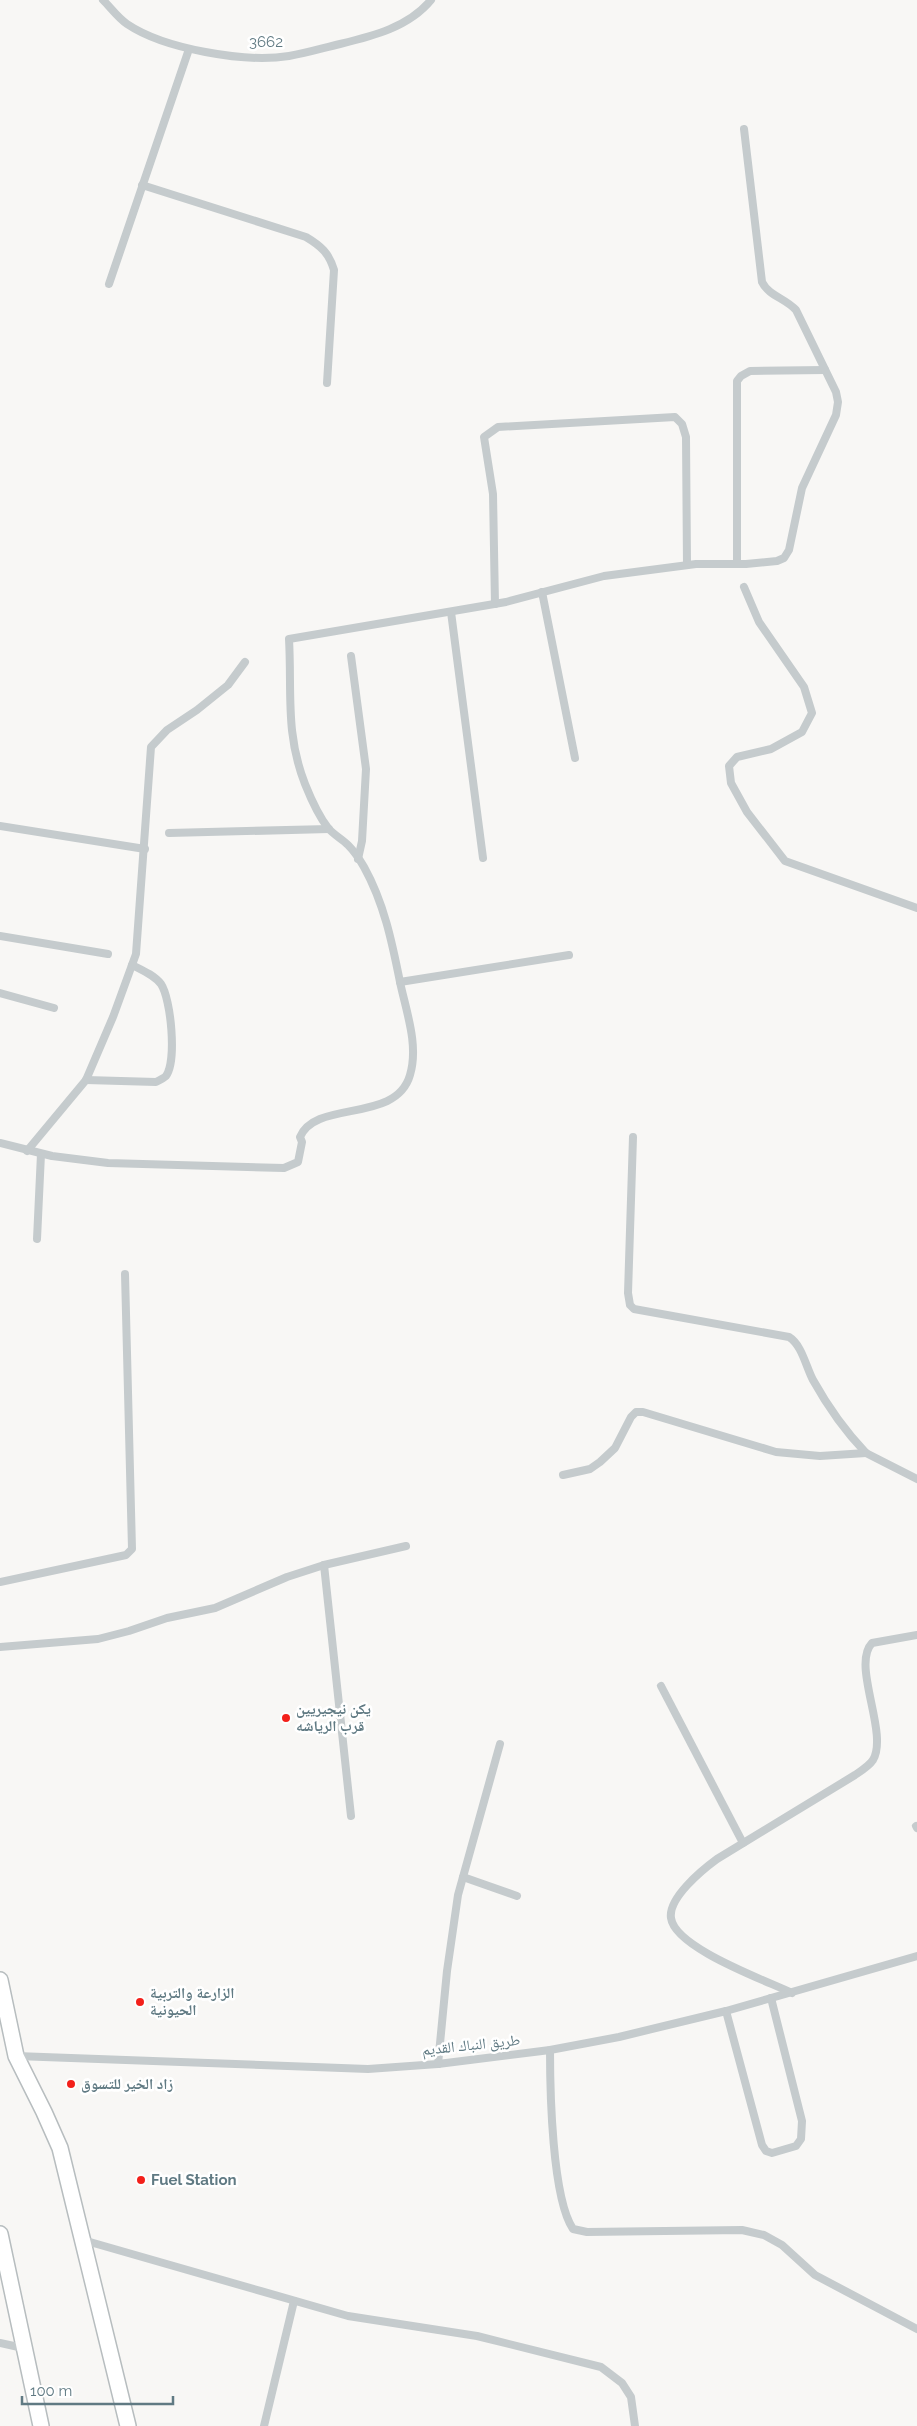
<svg xmlns="http://www.w3.org/2000/svg" width="917" height="2426" viewBox="0 0 917 2426" font-family="Raleway,'Noto Naskh Arabic',sans-serif">
  <style>
    .lines { fill: none; stroke-linecap: round; stroke-linejoin: round }
    .highway-casing { stroke: #b7bdbf; stroke-width: 18 }
    .street { stroke: #c5cbcd; stroke-width: 8 }
    .highway { stroke: #fff; stroke-width: 15 }
    .poi-dot { fill: #f3201a; stroke: #fff; stroke-width: 2 }
    .labels { text-anchor: middle; stroke-width: 5; stroke-linejoin: round; paint-order: stroke }
    .street-label { font-size: 15px; fill: #607a83; stroke: #fff }
    .poi-label { font-size: 15px; font-weight: bold; fill: #607a83; stroke: #fff; text-anchor: start }
  </style>
  <rect width="100%" height="100%" fill="#f8f7f5"/>
  <g class="lines">
    <defs>
      <g id="highway">
        <path d="M0,1980l16,76 28,56 16,36 68,278"/>
        <path d="M0,2234l41,192"/>
      </g>
    </defs>
    <use href="#highway" class="highway-casing"/>
    <g class="street">
      <path d="M103,0c8,8 15,18 24,24 37,25 118,39 162,32 18,-3 34,-8 51,-12 33,-8 69,-17 91,-44"/>
      <path d="M142,185l164,52c15,9 23,16 28,33l-7,113"/>
      <path d="M109,284l80,-235"/>
      <path d="M737,564v-183l4,-5 9,-5 75,-1"/>
      <path d="M744,587l15,35 45,65 8,26 -10,19 -31,17 -34,8 -8,9 2,17 16,29 38,49 132,47"/>
      <path d="M542,592l33,166"/>
      <path d="M495,604l-2,-110 -9,-57 14,-10 177,-10 7,7 4,13 1,128"/>
      <path d="M451,612l32,246"/>
      <path d="M351,656l15,113 -4,72 -4,18"/>
      <path d="M0,826l145,23"/>
      <path d="M169,833l160,-4"/>
      <path d="M0,936l108,18"/>
      <path d="M400,982l169,-27"/>
      <path d="M0,993l54,15"/>
      <path d="M86,1080l70,2c4,-2 8,-4 10,-6 11,-15 5,-77 -5,-92 -7,-9 -19,-14 -29,-19"/>
      <path d="M633,1137l-5,156 2,12 4,4 155,28c13,8 17,30 24,43 15,27 32,51 53,73l51,26"/>
      <path d="M0,1143l52,13 56,7 176,5 14,-6 4,-20 -2,-5c16,-38 96,-13 110,-62 9,-30 -4,-64 -10,-93 -8,-40 -16,-79 -36,-115 -4,-7 -10,-16 -16,-22 -6,-6 -14,-10 -20,-17 -10,-13 -17,-29 -23,-44 -20,-51 -13,-92 -16,-145l217,-37 98,-26 92,-12h50l31,-3 7,-3 5,-8 13,-62 34,-73 2,-13 -2,-10 -40,-82c-11,-12 -27,-14 -34,-28l-18,-153"/>
      <path d="M27,1151l59,-71 27,-63 23,-63 15,-207 16,-17 30,-20 31,-25 17,-23"/>
      <path d="M37,1239l4,-85"/>
      <path d="M563,1475l27,-6 10,-7 15,-14 16,-31 5,-5h7l133,40 44,4 46,-3"/>
      <path d="M324,1565l27,251"/>
      <path d="M0,1582l126,-27 6,-6 -7,-275"/>
      <path d="M0,1647l98,-8 31,-8 38,-13 48,-10 72,-31 37,-12 82,-19"/>
      <path d="M661,1686l82,157"/>
      <path d="M916,1826l1,2"/>
      <path d="M463,1877l54,19"/>
      <path d="M792,1993c-27,-13 -117,-45 -121,-75 -3,-20 31,-48 46,-59l138,-84c6,-4 14,-9 18,-15 16,-27 -22,-95 -1,-117l45,-8"/>
      <path d="M726,2011l36,134 4,6 6,2 24,-7 5,-7 1,-18 -31,-123"/>
      <path d="M550,2050c0,40 2,148 23,179l14,3 155,-2 22,5 18,10 33,30 102,54"/>
      <path d="M16,2056l352,13 70,-5 112,-14 69,-13 107,-26 191,-55"/>
      <path d="M438,2064l9,-93 11,-76 42,-151"/>
      <path d="M83,2240l265,76 129,20 124,31 21,16 9,14 4,29"/>
      <path d="M0,2343l23,5"/>
      <path d="M264,2426l30,-125"/>
    </g>
    <use href="#highway" class="highway"/>
  </g>
  <g class="poi-dot">
    <circle cx="286" cy="1718" r="5"/>
    <circle cx="140" cy="2002" r="5"/>
    <circle cx="71" cy="2084" r="5"/>
    <circle cx="141" cy="2180" r="5"/>
  </g>
  <g class="labels">
    <g class="street-label">
      <text x="266" y="47">3662</text>
      <text transform="translate(471 2045) rotate(-6)" y="5">طريق النباك القديم</text>
    </g>
    <g class="poi-label">
      <text x="296" y="1714">يكن نيجيريين<tspan x="296" dy="17">قرب الرياشه</tspan></text>
      <text x="150" y="1998">الزارعة والتربية<tspan x="150" dy="17">الحيونية</tspan></text>
      <text x="81" y="2089">زاد الخير للتسوق</text>
      <text x="151" y="2185">Fuel Station</text>
    </g>
  </g>
  <path d="M22 2396v8h151v-8" fill="none" stroke="#607a83" stroke-width="2.5"/>
  <text x="30" y="2396" font-size="15" fill="#607a83" stroke="#ffffff" stroke-width="4" paint-order="stroke">100 m</text>
</svg>
